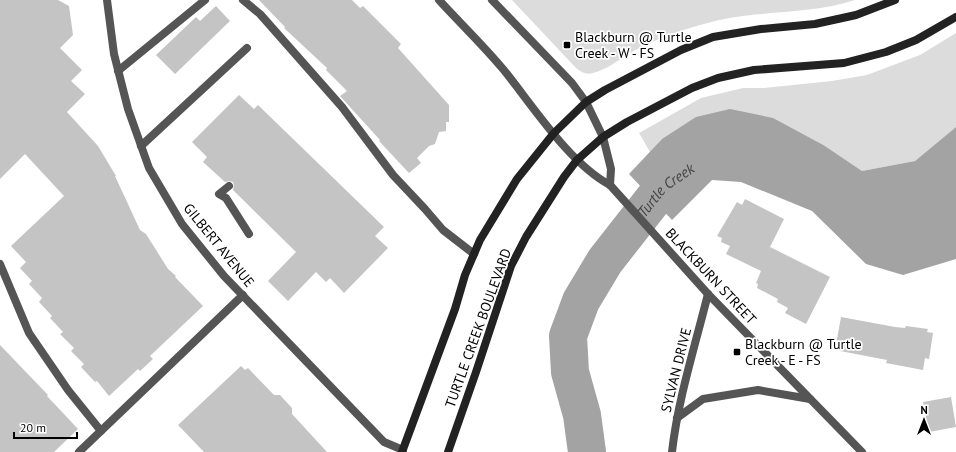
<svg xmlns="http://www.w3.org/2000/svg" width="956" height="452" viewBox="0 0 956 452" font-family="'PT Sans',sans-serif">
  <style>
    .green { fill: #dcdcdc }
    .water { fill: #a3a3a3 }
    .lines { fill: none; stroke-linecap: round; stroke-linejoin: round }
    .river { stroke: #a3a3a3; stroke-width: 38 }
    .building { fill: #c4c4c4 }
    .service { stroke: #555; stroke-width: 8 }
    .minor { stroke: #555; stroke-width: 8 }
    .tertiary { stroke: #555; stroke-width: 8 }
    .secondary { stroke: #222; stroke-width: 8 }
    .poi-dot { fill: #000; stroke: #fff; stroke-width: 1.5 }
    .labels { text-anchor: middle; stroke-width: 3.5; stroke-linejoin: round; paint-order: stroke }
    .poi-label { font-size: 14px; fill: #000; stroke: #fff; text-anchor: start }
    .street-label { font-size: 14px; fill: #000; stroke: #fff }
    .water-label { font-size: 15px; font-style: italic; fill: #444; stroke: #fff }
  </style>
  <rect width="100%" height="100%" fill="#fff"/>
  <g class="green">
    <path d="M512,0h343c-36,12 -75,11 -112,16 -23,3 -46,9 -68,17 -15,5 -31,12 -45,20 -11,7 -24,17 -37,20 -7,2 -12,-1 -17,-5z"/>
    <path d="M956,33v94l-41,34 -53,10 -37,-25 -163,-7 -12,13 -11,-19 62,-35 42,-10h21l68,-7 35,-6 53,-20z"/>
  </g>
  <path class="water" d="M730,109l43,9 52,28 37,25 53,-10 41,-34v132l-53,16 -37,-11 -54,-53 -71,-29 -29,-2 -40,40 -43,-46 33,-35 34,-22z"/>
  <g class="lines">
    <path class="river" id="s1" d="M587,452l-5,-37 -12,-43 -2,-36 13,-35 24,-40 58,-74 30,-20"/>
  </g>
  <g class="building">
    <path d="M0,0h58l11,6 4,29 -13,13 22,22 -11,11 14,13 -18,18 31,34 18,30h-1l25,54 6,4 22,35 8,7 -1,1 28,29 -53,50 3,3 -13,12 -2,-2 -29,27 -12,-15 -2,1 -14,-15 3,-3 -13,-13 3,-3 -14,-14 3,-2 -13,-14 2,-2 -13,-14 3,-4 -13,-14 3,-3 -12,-13 6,-6 -15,-16 53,-50 -39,-42 -25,25z"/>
    <path d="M259,0h93l8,8 3,-2 38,38 -3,4 51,57v17h-3v9l-7,1 -4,12 -6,2 -12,12 4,5 -12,10 -30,-32 1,-1 -40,-44 7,-5 -21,-21 1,-2 -43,-40 1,-1z"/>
    <path d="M216,6l14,15 -55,53 -19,-19 40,-38 4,4z"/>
    <path d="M239,95l15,14 4,-4 126,122 -9,9 13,12 -44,45 -14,-15 -4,4 -10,-10 -28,29 -20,-20 28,-29 -63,-62 1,-4 -1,-4 -4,-1 -4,1 -22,-20 4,-5 -15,-15z"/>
    <path d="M745,199l39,20 -14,28 60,30 -24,47 -21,-11 3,-5 -11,-6 1,-3 -21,-11 1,-4 -2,-1 5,-12 -35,-17 4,-8 -9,-4 1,-4 -5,-2 20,-34 5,3z"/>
    <path d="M841,317l54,10 10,1 1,-2 22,3 -1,3 6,1 -4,26 -4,-1 -2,12 -37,-7 1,-3 -52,-10z"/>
    <path d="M0,345l48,50 -1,1 31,33 -24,23h-54z"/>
    <path d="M241,366l4,4 3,-2 26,27h6l12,13v6l35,38h-123l-26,-27z"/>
    <path d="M951,397l5,30 -27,5 -6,-30z"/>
  </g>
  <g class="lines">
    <g class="service">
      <path d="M243,0l17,14 82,93 51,68 32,34 18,21 31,24"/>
      <path d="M118,71l87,-71"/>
      <path d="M141,146l106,-98"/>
      <path d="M229,186l-10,8 7,4 23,36"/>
      <path d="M0,264l29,69 39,57 33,41"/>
      <path d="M677,418l26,-19 55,-9 52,9"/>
      <path d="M79,452l164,-157"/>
      <path d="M672,452c6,-53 23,-106 36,-158"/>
    </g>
    <path class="minor" d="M107,0l7,54 14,55 21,59 33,56 42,52 160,166 19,8"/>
    <g class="tertiary">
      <path d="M439,0c21,23 44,45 64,69 30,37 66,94 107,116l98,109 154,158"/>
      <path d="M492,0l80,83 14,19 17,35 8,32 -1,16"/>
    </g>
    <g class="secondary">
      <path d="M402,452l53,-143 10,-34 15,-35 37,-61 37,-46 32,-31 19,-12 76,-40 32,-13 48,-8 54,-5 41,-9 39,-15"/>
      <path d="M448,452l28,-80 35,-106 15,-29 38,-60 13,-17 26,-23 24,-15 65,-34 26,-10 36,-8 90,-7 42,-11 30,-12 40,-23"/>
    </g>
  </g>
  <g class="poi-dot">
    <rect x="563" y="41" width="8" height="8" rx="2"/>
    <rect x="733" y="348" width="8" height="8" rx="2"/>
  </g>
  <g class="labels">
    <g class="poi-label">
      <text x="575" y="42">Blackburn @ Turtle<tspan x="575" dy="16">Creek - W - FS</tspan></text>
      <text x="745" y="349">Blackburn @ Turtle<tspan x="745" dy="16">Creek - E - FS</tspan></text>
    </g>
    <g class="street-label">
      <text transform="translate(219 245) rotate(51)" y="5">GILBERT AVENUE</text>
      <text transform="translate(711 276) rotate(47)" y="5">BLACKBURN STREET</text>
      <text transform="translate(478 328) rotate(-70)" y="5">TURTLE CREEK BOULEVARD</text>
      <text transform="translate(676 370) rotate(-76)" y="5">SYLVAN DRIVE</text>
    </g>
    <g class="water-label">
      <text dy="5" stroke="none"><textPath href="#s1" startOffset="296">Turtle Creek</textPath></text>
    </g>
  </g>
  <g transform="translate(924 420)" stroke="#ffffff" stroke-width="3" paint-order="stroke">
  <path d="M0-3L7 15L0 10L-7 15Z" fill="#000000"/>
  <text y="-6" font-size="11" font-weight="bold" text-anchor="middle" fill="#000000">N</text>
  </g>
  <path d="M14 432v6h63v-6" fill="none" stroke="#000000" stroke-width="2"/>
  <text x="20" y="432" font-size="12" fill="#000000" stroke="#ffffff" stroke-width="3" paint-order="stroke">20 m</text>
</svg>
